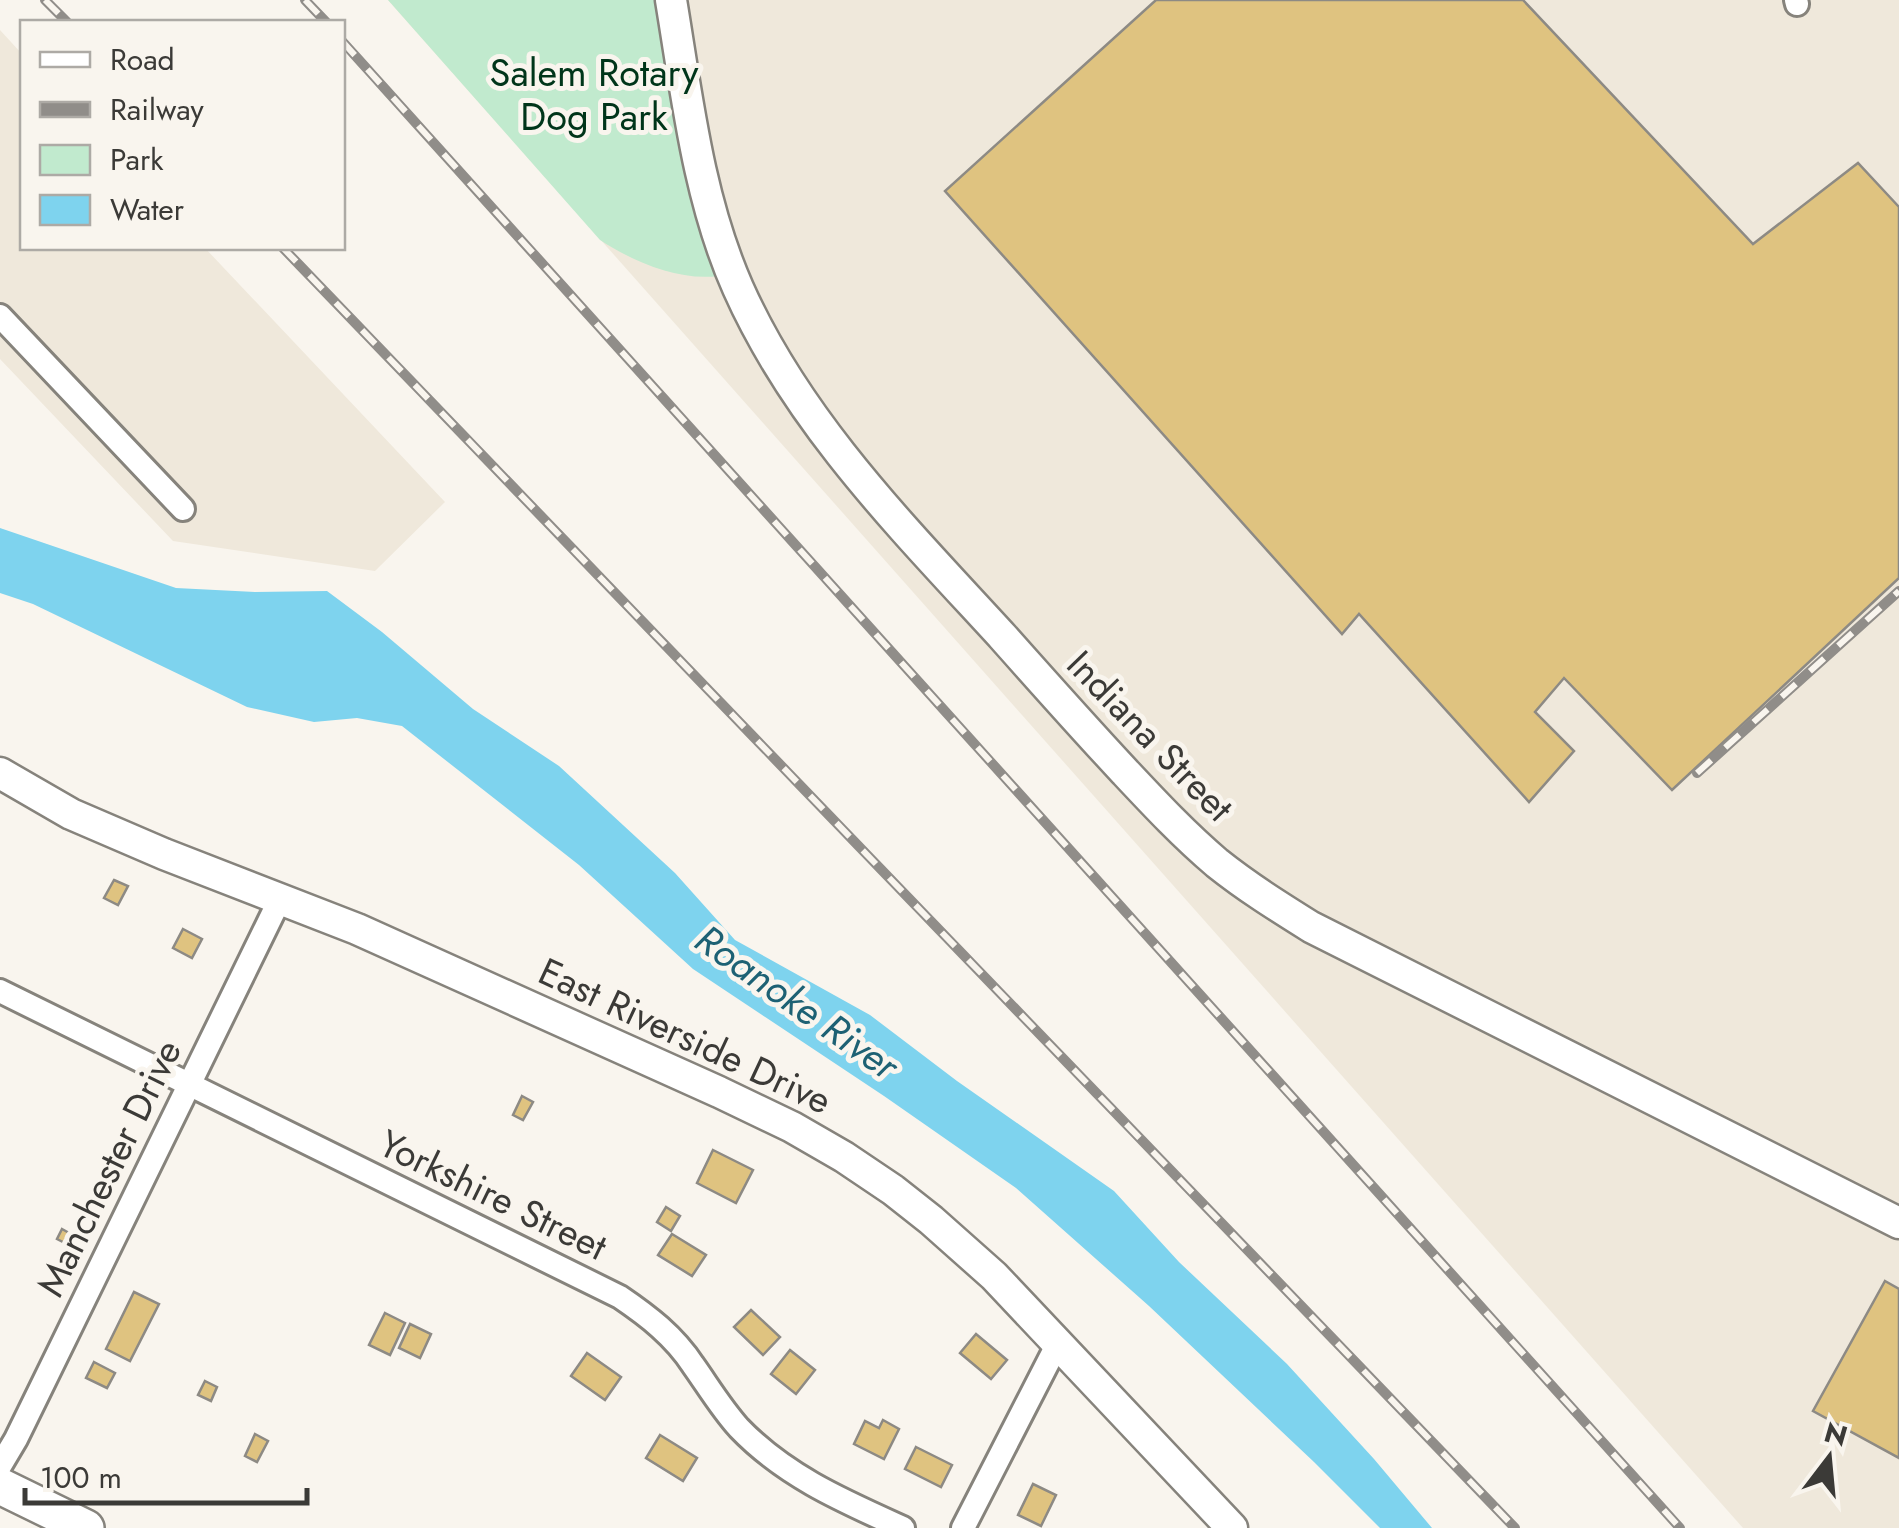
<svg xmlns="http://www.w3.org/2000/svg" width="1899" height="1528" viewBox="0 0 1899 1528" font-family="Jost,sans-serif">
  <style>
    .built { fill: #efe8db }
    .green { fill: #c1eace }
    .water { fill: #7ed3ee }
    .building { fill: #dfc380; stroke: #8d8a84; stroke-width: 2.5 }
    .lines { fill: none; stroke-linecap: round; stroke-linejoin: round }
    .street-casing { stroke: #86837c; stroke-width: 28 }
    .secondary-casing { stroke: #86837c; stroke-width: 35 }
    .primary-casing { stroke: #86837c; stroke-width: 40 }
    .street { stroke: #fff; stroke-width: 22 }
    .secondary { stroke: #fff; stroke-width: 30 }
    .primary { stroke: #fff; stroke-width: 35 }
    .rail-casing { stroke: #908d89; stroke-width: 10 }
    .rail { stroke: #f9f5ee; stroke-width: 6; stroke-dasharray: 19; stroke-linecap: butt }
    .labels { text-anchor: middle; stroke-width: 10; stroke-linejoin: round; paint-order: stroke }
    .park-label { font-size: 38px; fill: #00351a; stroke: #f9f5ee }
    .street-label { font-size: 38px; fill: #3b3a37; stroke: #f9f5ee }
    .water-label { font-size: 40px; font-style: italic; fill: #1d6174; stroke: #f9f5ee }
  </style>
  <rect width="100%" height="100%" fill="#f9f5ee"/>
  <g class="built">
    <path d="M388,0h1511v1528h-156z"/>
    <path d="M0,30l22,24v194h183l240,254 -70,69 -202,-30 -173,-182z"/>
  </g>
  <path class="green" d="M388,0h283l62,273c-44,13 -96,-9 -133,-33z"/>
  <path class="water" d="M0,528l176,60 79,4 72,-1 55,41 91,77 86,57 116,107 60,67 135,75 87,66 157,110 65,71 108,102 87,95 58,69h-52l-66,-66 -165,-156 -133,-118 -132,-92 -191,-127 -114,-104 -177,-139 -45,-8 -43,4 -67,-15 -214,-103 -33,-11z"/>
  <g class="building">
    <path d="M1156,0h367l230,244 105,-81 41,44v371l-227,212 -108,-112 -29,34 39,39 -45,51 -170,-188 -17,20 -397,-443z"/>
    <path d="M114,880l14,6 -10,19 -14,-7z"/>
    <path d="M183,929l19,10 -10,19 -19,-10z"/>
    <path d="M522,1096l11,6 -10,18 -10,-5z"/>
    <path d="M713,1150l40,20 -17,33 -39,-20z"/>
    <path d="M666,1207l14,9 -9,15 -14,-9z"/>
    <path d="M62,1229l16,9 -5,9 -16,-8z"/>
    <path d="M672,1234l34,21 -14,21 -34,-21z"/>
    <path d="M1885,1281l14,8v169l-86,-47z"/>
    <path d="M134,1292l25,12 -29,57 -24,-12z"/>
    <path d="M751,1310l29,27 -17,18 -29,-28z"/>
    <path d="M385,1313l20,10 -15,32 -21,-10z"/>
    <path d="M410,1324l21,10 -11,24 -21,-10z"/>
    <path d="M976,1334l31,26 -16,19 -31,-26z"/>
    <path d="M790,1350l25,20 -19,24 -25,-20z"/>
    <path d="M587,1353l34,24 -16,23 -34,-24z"/>
    <path d="M94,1362l21,11 -8,15 -21,-10z"/>
    <path d="M205,1381l12,6 -6,14 -13,-6z"/>
    <path d="M883,1420l16,9 -15,30 -30,-15 11,-23 14,7z"/>
    <path d="M255,1434l13,7 -11,21 -12,-6z"/>
    <path d="M660,1435l37,23 -14,23 -37,-23z"/>
    <path d="M916,1447l36,18 -11,22 -36,-18z"/>
    <path d="M1033,1484l23,11 -15,31 -23,-11z"/>
  </g>
  <g class="lines">
    <defs>
      <g id="street">
        <path d="M1796,0l1,4"/>
        <path d="M0,316l183,193"/>
        <path d="M0,991l620,306c28,19 54,39 73,68 15,21 28,43 46,63 46,48 104,73 164,100"/>
        <path d="M0,1466l16,-27 264,-540"/>
        <path d="M963,1528l95,-185"/>
      </g>
      <g id="secondary">
        <path d="M671,0c16,96 27,198 67,288 60,135 166,241 265,349 40,45 81,91 122,135 30,32 59,63 92,91 30,24 62,44 94,64l588,296"/>
        <path d="M0,773l71,41 93,40 193,75 362,163 73,35 52,30 49,33 38,30 63,56 238,252"/>
      </g>
      <path id="primary" d="M0,1486l86,42"/>
    </defs>
    <use href="#street" class="street-casing"/>
    <use href="#secondary" class="secondary-casing"/>
    <use href="#primary" class="primary-casing"/>
    <use href="#street" class="street"/>
    <use href="#secondary" class="secondary"/>
    <use href="#primary" class="primary"/>
    <defs>
      <g id="rail">
        <path d="M45,0l22,22"/>
        <path d="M305,0l21,22"/>
        <path d="M342,41l1338,1487"/>
        <path d="M283,248l1232,1280"/>
        <path d="M1697,773l202,-182"/>
      </g>
    </defs>
    <use href="#rail" class="rail-casing"/>
    <use href="#rail" class="rail"/>
  </g>
  <g class="labels">
    <g class="park-label">
      <text x="594" y="86">Salem Rotary<tspan x="594" dy="44">Dog Park</tspan></text>
    </g>
    <g class="street-label">
      <text transform="translate(1150 736) rotate(46)" y="13">Indiana Street</text>
      <text transform="translate(685 1036) rotate(25)" y="13">East Riverside Drive</text>
      <text transform="translate(109 1168) rotate(-64)" y="13">Manchester Drive</text>
      <text transform="translate(493 1195) rotate(26)" y="13">Yorkshire Street</text>
    </g>
    <g class="water-label">
      <text transform="translate(797 1002) rotate(35)" y="14">Roanoke River</text>
    </g>
  </g>
  <rect x="20" y="20" width="325" height="230" fill="#f9f5ee" stroke="#adaaa5" stroke-width="2.5"/>
  <rect x="40" y="52" width="50" height="15" fill="#ffffff" stroke="#adaaa5" stroke-width="2.5"/>
  <text x="110" y="70" font-size="30" fill="#3b3a37">Road</text>
  <rect x="40" y="102" width="50" height="15" fill="#908d89" stroke="#adaaa5" stroke-width="2.5"/>
  <text x="110" y="120" font-size="30" fill="#3b3a37">Railway</text>
  <rect x="40" y="145" width="50" height="30" fill="#c1eace" stroke="#adaaa5" stroke-width="2.5"/>
  <text x="110" y="170" font-size="30" fill="#3b3a37">Park</text>
  <rect x="40" y="195" width="50" height="30" fill="#7ed3ee" stroke="#adaaa5" stroke-width="2.5"/>
  <text x="110" y="220" font-size="30" fill="#3b3a37">Water</text>
  <g transform="translate(1829 1458) rotate(16)" stroke="#f9f5ee" stroke-width="8" paint-order="stroke">
  <path d="M0-8L18 38L0 25L-18 38Z" fill="#3b3a37"/>
  <text y="-15" font-size="28" font-weight="bold" text-anchor="middle" fill="#3b3a37">N</text>
  </g>
  <path d="M25 1488v15h282v-15" fill="none" stroke="#3b3a37" stroke-width="5"/>
  <text x="40" y="1488" font-size="30" fill="#3b3a37" stroke="#f9f5ee" stroke-width="8" paint-order="stroke">100 m</text>
</svg>
